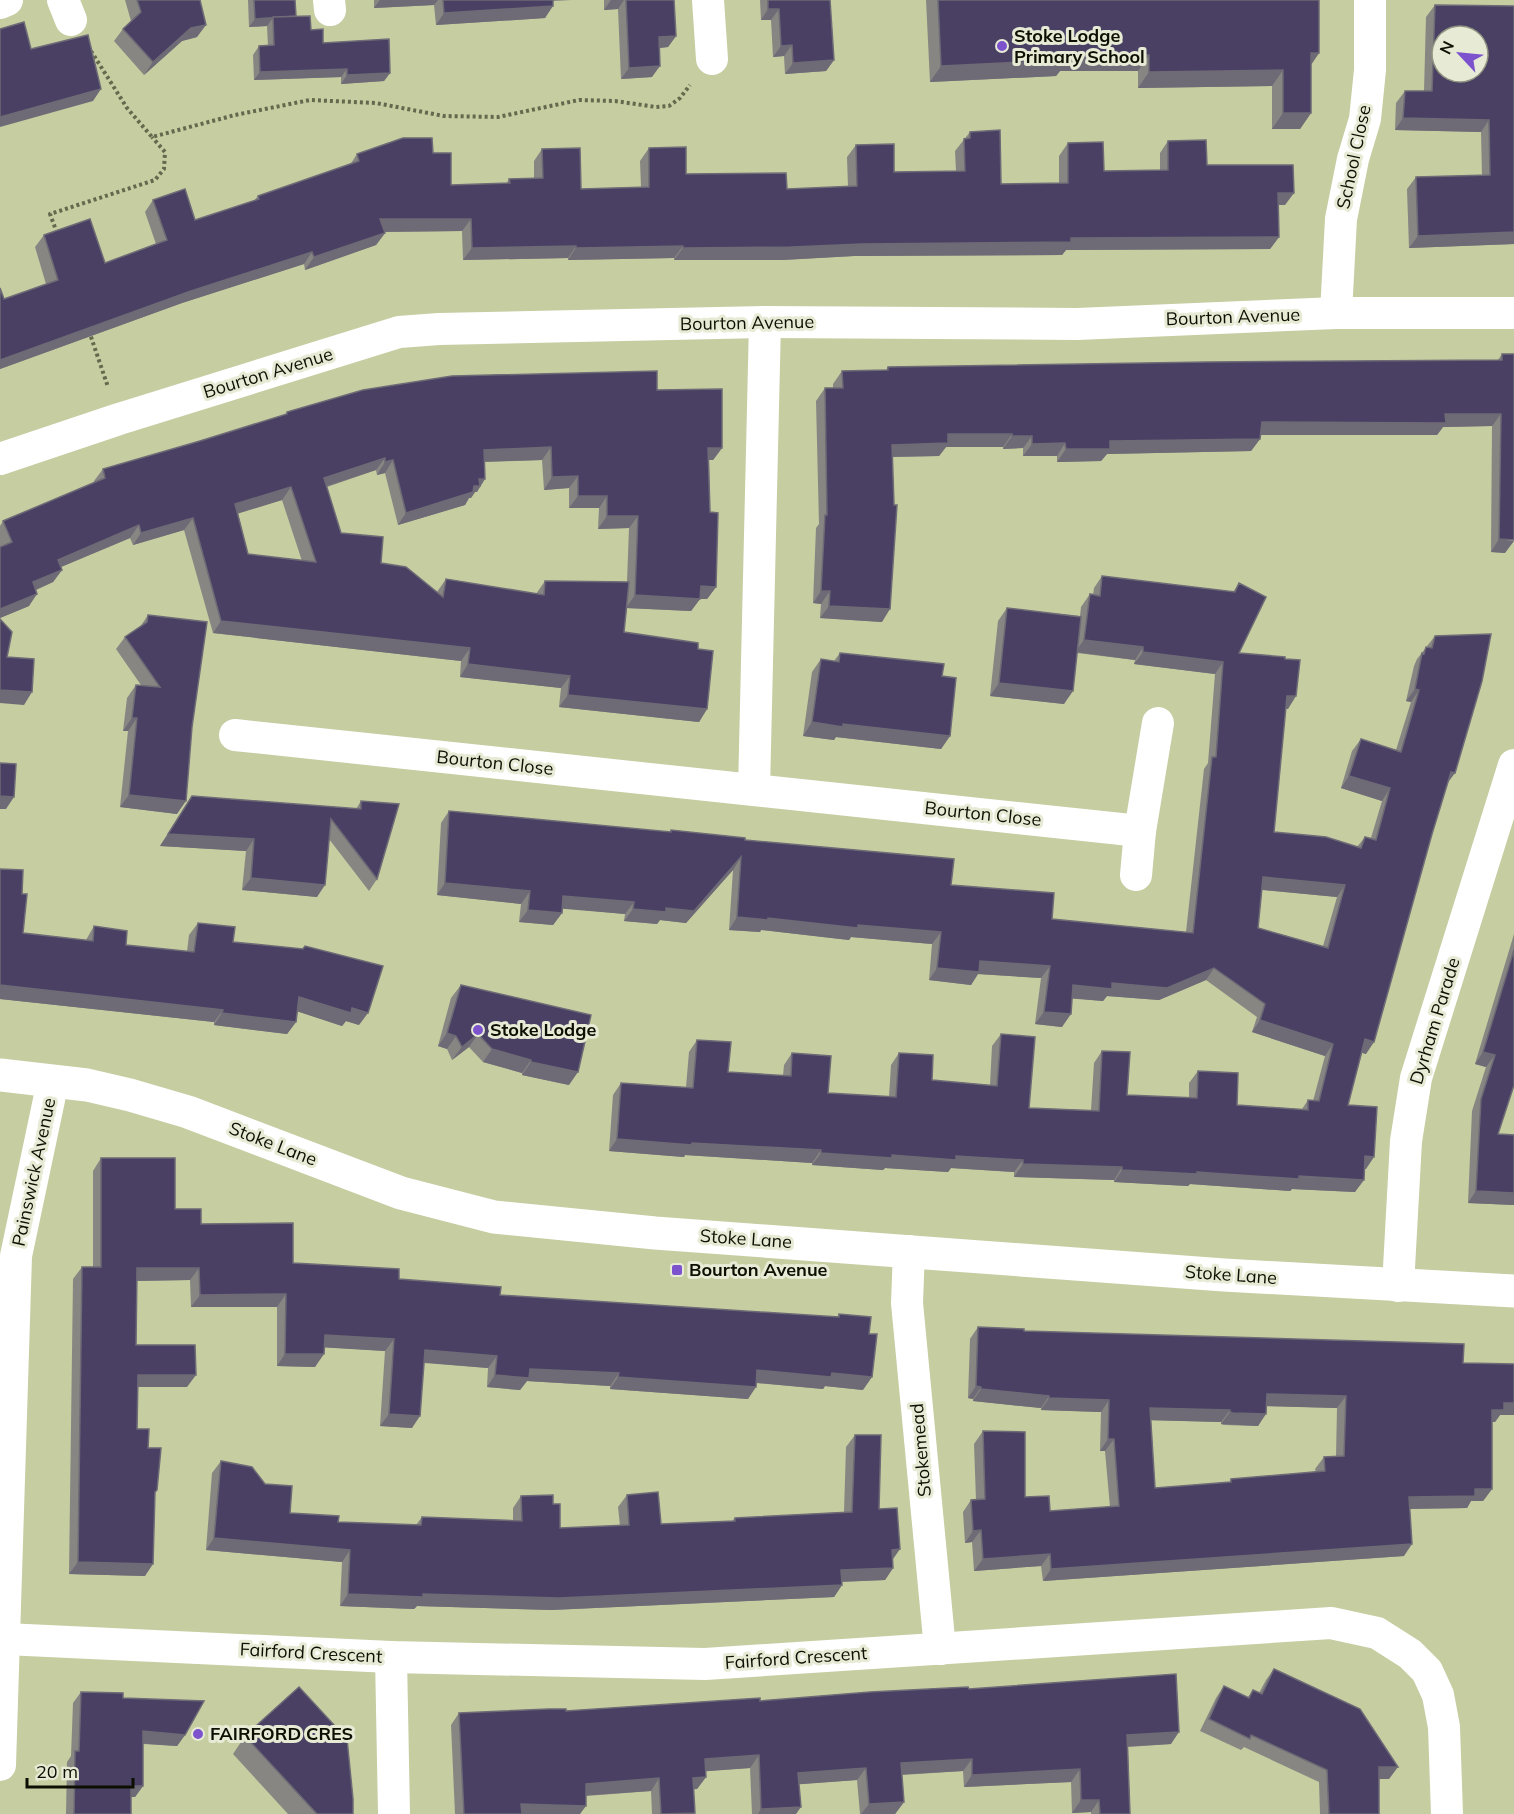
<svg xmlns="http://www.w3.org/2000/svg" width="1514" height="1814" viewBox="0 0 1514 1814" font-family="Mulish,sans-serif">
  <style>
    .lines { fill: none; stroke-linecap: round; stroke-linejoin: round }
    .path { stroke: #64694d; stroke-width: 4; stroke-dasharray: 3 3; stroke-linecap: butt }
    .street { stroke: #fff; stroke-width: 32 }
    .secondary { stroke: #fff; stroke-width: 33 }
    .wall { fill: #878682; fill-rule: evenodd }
    .shaded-wall { fill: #6e6a76 }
    .building { fill: #494063; stroke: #6e6a76; stroke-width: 1.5; fill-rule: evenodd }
    .poi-dot { fill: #7d53cd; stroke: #e7ebd5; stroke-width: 2 }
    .labels { text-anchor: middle; stroke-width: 6; stroke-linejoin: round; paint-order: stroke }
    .poi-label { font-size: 18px; font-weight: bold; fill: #0d0f02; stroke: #e7ebd5; text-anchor: start }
    .street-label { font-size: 18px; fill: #0d0f02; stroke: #e7ebd5 }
  </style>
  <rect width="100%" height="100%" fill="#c5cda1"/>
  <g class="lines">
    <g class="path">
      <path d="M91,51l36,57 25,29 83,-22 75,-15 66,3 68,13 54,1 81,-17 36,1 41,6 13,-1 11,-8 10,-13"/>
      <path d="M57,233l-7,-19 105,-34 9,-11 1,-17 -13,-15"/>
      <path d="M89,331l19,56"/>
    </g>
    <g class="street">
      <path d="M63,0l8,20"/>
      <path d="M329,0l1,10"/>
      <path d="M708,0l4,59"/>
      <path d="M0,3l7,-3"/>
      <path d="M1336,313l5,-94 12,-60 12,-40 5,-49v-70"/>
      <path d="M0,459l119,-40 280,-87 40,-3 326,-7 312,2 259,-11h178"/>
      <path d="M235,735l905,96"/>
      <path d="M754,790l11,-468"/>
      <path d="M1136,875l4,-44 18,-108"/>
      <path d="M909,1251l-2,52 33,346"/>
      <path d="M1398,1286l8,-145 10,-63 98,-313"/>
      <path d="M5,1639l386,18 314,7 626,-41 46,10 33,21 17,17 11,24 6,32 3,87"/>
      <path d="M391,1657l3,157"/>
      <path d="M0,1765l16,-509 37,-175"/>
    </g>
    <path class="secondary" d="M0,1075l87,10 43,10 58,17 213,81 93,24 161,16 569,42 290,16"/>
  </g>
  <g class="wall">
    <path d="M125,0h75l-3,37 -15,4 -38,34 -30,-34 9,-12 8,-8z"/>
    <path d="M248,0h47l1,16 15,14 12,13 67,30 -6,8 -43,3v-7l-87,3 -1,-25 6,-9h9l-1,-20 -18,1z"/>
    <path d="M374,0h198l-19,1 -8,17 -109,7 -2,-20 -60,3z"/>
    <path d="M604,0h70l2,36 -8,11 -9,1 -7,29 -31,2 -3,-70 -14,1z"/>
    <path d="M760,0h70l4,60 -8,11 -41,3 -1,-18 -11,1 -2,-37h-10z"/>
    <path d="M926,0h393v53l-8,12v48l-11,16h-28v-43l-134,2v-17h-78l-4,5 -126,6z"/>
    <path d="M1435,5l79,1v238l-105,4 -2,-59 9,-12 66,-1 -1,-44 -86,-2 1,-27 9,-12h19l2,-74z"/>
    <path d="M970,132l31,52 58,-1v-27l9,-13 36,28 56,-1v-17l8,-12 39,24 78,40h-7l1,32 -9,12 -204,1 -4,5 -208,1 -72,4h-108v-2l-106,2v-2l-105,2 -1,-29 -78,1 1,1 -9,12 -71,25 -1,-6 -122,39 -182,66v-81l4,11 42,-15 -11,-37 9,-12 61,28 51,-19 -11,-32 8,-12 42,20 59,-19 4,-5 92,-31 7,-11 76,-1 18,32 55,-1 3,-5 25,-1v-17l8,-12 39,40 60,-2 -1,-26 9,-13 37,26 101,15 61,-2 -1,-30 9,-12 38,27 62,-1 -1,-20z"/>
    <path d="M1502,354l3,199 -14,-1 1,-126 -49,1 -6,8h-177v4l-9,12 -144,3 -6,7 -44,1v-6h-34v-8l-20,1v-2h-57l-7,9 -47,1 -10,165 -62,-4 1,-14 -8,-1 3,-75 3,-4 -3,-123 9,-13h8v-4l9,-13 44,-1 2,-3 610,-7z"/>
    <path d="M657,390l65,58 -9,12h-4l1,52 6,75 -9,12h-7l-9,12 -64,-3 -3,24 74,17 9,60 -8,13 -140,-15 2,-19 -101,-11 1,-16 -248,-28 -29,-103 -51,15 -3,-7 -69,29 1,3 -9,12 -17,8 -7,16 -29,12v-92l3,-5 91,-38v-2l9,-12 97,-28 85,-26 2,-3zM542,460l2,30 25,-2v20h30l-1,21 31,-1 -2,54 -82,-1 -9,13 -90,-15 -9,13 -56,-29 -40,-30 -14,-46 49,-17 1,5 8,-2 13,52 67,-20 4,-7h2l4,-6h2l8,-30zM282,500l20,61 -54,-7 -10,-41z"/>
    <path d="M1102,576l131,16 6,-9v70l49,56 -2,-1 -12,124 83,15 8,-10 6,1 11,-37 -41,-13 11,-37 9,-12 35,11 15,-48 -5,-1 8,-35 3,-7 18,-23 12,147 -81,271 -4,-1 -14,52 18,64h-2l-9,23 -63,-3 -2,2 -100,-7 -2,2 -74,-4v-2l-100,-3v-5l-63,-4 -3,4 -63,-4 -2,2 -71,-5v-2l-127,-8 -1,2 -75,-6 4,-56 8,-12 65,4 3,-35 8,-12 31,32 55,4 1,-11 8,-12 36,40 61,4 2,-32 8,-12 33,27 58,5 2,-39 9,-12 28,74 62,2 3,-47 8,-12 25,44 62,3v-15l9,-12 39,34 65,4 6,-9 5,1 12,-45 -73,-24 5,-15 -51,-37 -47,20 -52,-4 -4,5 -31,-3 -10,29 -27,-3 6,-46 -63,-4 -7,11 -42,-5 3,-36 -81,-7 -2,3 -88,-10 -1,2 -31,-2 4,-60 -47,53 -26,-3 -3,4 -33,-3 1,-7 -63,-6v5l-9,12 -34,-3 2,-18 -84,-9 4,-72 8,-12 221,21 1,-2 74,10 206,45 101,34 134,13 18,-163 4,-6 7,-89 -81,-10 1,-4 -58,-7 -13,51 -74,-8 8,-75 9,-13 73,8 1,-9 9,-13 3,1 1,-7zM1262,890l75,7 -14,49 -65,-18z"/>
    <path d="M148,615l59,7 -30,192 -57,-7 8,-76h-5l4,-33 9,-13h5l-25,-36 9,-12 15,-10z"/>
    <path d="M840,653l102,23 8,60 -9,13 -105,-12 -2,3 -31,-4 9,-64 9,-13 13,2z"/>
    <path d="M192,796l164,13 5,-8 16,78 -8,12 -40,-52 -12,58 -75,-7 4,-39 -86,-5z"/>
    <path d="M22,894l1,39 63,7 8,-14 32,19 61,7 2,-17 9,-12 35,19 69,7 3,-3 54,79 -13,-4 -4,5 -45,-15 -1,11 -9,12 -73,-9v-3l-214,-23z"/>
    <path d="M1514,934v151l-16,49 16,1v70l-46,-2 4,-92 14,-44 -11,-3z"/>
    <path d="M461,985l108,100 -47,-10v-2l-39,-11 -14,-15 -17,13 -5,-11 -9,-3 13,-48z"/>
    <path d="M101,1158l74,51 26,15 92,39 207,32 337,22 2,-3 24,76 -38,-4 -2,3 -67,-6 -8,16 -138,-10v-3l-83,-5 -7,9 -33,-3 1,-19 -64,-5 -12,65 -32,-2 5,-75 -61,-4 -9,20 -38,-1v-59h-86l-1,-27 -53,1 -1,64 51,42h-49l-1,42 11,19 9,42 -2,3 -10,83 -76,-2 4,-295 9,-12h11v-96z"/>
    <path d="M978,1327l46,4 439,32 37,52 -5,7h-3v67l-9,12h-12l-4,7 -57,1 -6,47 -361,25 -2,-15 -67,5 -2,-29 -7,1 -2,-31 8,-12h5l-2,-56 9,-13 42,66 25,14 60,-4 -5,-56h-5l1,-39 -60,-2v-2l-68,-7v-2l-5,-1 2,-59zM1267,1406l70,2 -1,48 -12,1 -9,12 1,3 -85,7 -2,4 -74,5 -4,-68 70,2v2l3,1 34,1z"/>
    <path d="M855,1435l24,74 14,50v9l-8,12 -43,2v3l-8,12 -283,13 -134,-4 -3,3 -74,-3 2,-44 -136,-12 6,-77 9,-12 44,23 25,29 48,9 78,3 6,-8 91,3v-12l8,-12 32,8 7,24 60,-2 -2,-19 9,-12 34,29 71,-3 3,-3 109,-6 2,-65z"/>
    <path d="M1274,1669l115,110h-10v35h-59l-1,-32 -75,-35 -3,3 -41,-19 16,-33 8,-12 24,11 5,-7 6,3 7,-13z"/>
    <path d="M969,1689l202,55 -43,3 2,67h-39v-2l-19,1 -1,-31 -107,5 -1,-16 -61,4 2,27 -9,12h-35l-3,-34 -58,4 -3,30h-44l-2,-46 -45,3 1,6 -9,12h-3v25h-42l-1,-23 -65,5 -6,18h-125l-4,-89 8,-12 107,-2z"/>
    <path d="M81,1692l42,6 62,37 -8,11 -34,-2v42l-8,11h-4v17h-65l1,-52 4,-6 2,-53z"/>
    <path d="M245,1736l108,78h-65l-55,-60z"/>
  </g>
  <g class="shaded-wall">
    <path d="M380,0h58l-4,5 -60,3z"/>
    <path d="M611,0h13l-6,9 -14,1z"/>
    <path d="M553,6l-8,12 -109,7 8,-12z"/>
    <path d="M768,9h11l-8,11h-10z"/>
    <path d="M273,18l-6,8 -18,1 6,-8z"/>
    <path d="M206,25l-9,12 -15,4 -38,34 9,-13 38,-34z"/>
    <path d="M676,36l-8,11 -17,2 8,-12z"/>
    <path d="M792,45l-8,11 -11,1 8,-11z"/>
    <path d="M1311,53h8l-11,16z"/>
    <path d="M1067,55h82l-11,16h-78l-4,5 -126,6 11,-16z"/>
    <path d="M834,60l-8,11 -41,3 8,-11z"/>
    <path d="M660,66l-8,11 -31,2 8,-11z"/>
    <path d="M347,69l-6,8 -87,3 6,-8z"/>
    <path d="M1283,70l-11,16 -134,2 11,-16z"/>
    <path d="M390,73l-6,8 -43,3 6,-9z"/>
    <path d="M101,89l-8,12 -93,26v-10z"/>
    <path d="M1283,113h28l-11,16h-28z"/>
    <path d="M1403,118l86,2 -8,12 -86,-2z"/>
    <path d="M1278,193h16l-9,12h-16z"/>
    <path d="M380,219h91l-9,12 -90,1z"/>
    <path d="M1514,232v12l-105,4 9,-12z"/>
    <path d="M385,233l-9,12 -71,25 9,-13z"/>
    <path d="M1279,237l-9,12 -204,1 -4,5 -208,1 -72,4h-108l9,-12 388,-10z"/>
    <path d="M576,246l-8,12 -105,2 9,-12z"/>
    <path d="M683,246l-9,12 -106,2 8,-12z"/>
    <path d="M312,252l-8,12 -122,39 -182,66v-9l191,-69z"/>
    <path d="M1445,414h56l-9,12 -49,1 -6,8h-184l9,-13z"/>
    <path d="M948,434h64l-9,13h-57l-7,9 -56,1 9,-12z"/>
    <path d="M1012,436h20l-9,12 -20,1z"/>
    <path d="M1260,439l-9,12 -144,3 -6,7 -44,1 9,-13 44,-8z"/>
    <path d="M1065,443l-8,13h-34l9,-12z"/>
    <path d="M551,447l-9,13 -66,2 8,-12z"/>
    <path d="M708,448h14l-9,12h-13z"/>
    <path d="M385,458l-9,12 -61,20 9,-12z"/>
    <path d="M393,460l-8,13 -8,2 8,-13z"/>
    <path d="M578,476l-9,12 -25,2 8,-13z"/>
    <path d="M479,479h6l-8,13h-2l-4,6h-2l-4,7 -67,20 8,-12z"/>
    <path d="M291,487l-9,13 -55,17 8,-13z"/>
    <path d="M578,496h29l-8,12h-30z"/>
    <path d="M607,516h31l-9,12 -31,1z"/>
    <path d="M193,518l-9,12 -51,15 8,-12z"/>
    <path d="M139,525l-9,13 -81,34 9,-12z"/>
    <path d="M1499,539l15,2 -9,12 -14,-1z"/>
    <path d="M62,570l-9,12 -29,13 9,-13z"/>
    <path d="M701,586l15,1 -9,12h-7l-9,12 -65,-3 9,-13z"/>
    <path d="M821,591h9l-9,13 -8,-1z"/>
    <path d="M37,594l-8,12 -29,12v-9z"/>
    <path d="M829,606l61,3 -8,13 -62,-4z"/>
    <path d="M221,621l249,27 -9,13 -248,-28z"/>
    <path d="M1084,640l59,7 -8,13 -60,-8z"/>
    <path d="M1143,652l80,10 -8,12 -81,-10z"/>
    <path d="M468,664l102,12 -9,12 -101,-11z"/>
    <path d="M999,683l74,8 -9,13 -74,-8z"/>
    <path d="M1415,689l4,1 -8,12 -5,-1z"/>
    <path d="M0,690l32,2 -8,13 -24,-2z"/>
    <path d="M568,695l139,14 -8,13 -140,-15z"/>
    <path d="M1287,696h9l-8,13 -9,-1z"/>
    <path d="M132,718h5l-9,13h-5z"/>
    <path d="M812,722l31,2 107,12 -9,13 -105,-12 -2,3 -31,-4z"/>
    <path d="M1451,772l4,1 -9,12z"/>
    <path d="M1349,776l41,12 -8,13 -41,-13z"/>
    <path d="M129,795l57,6 -9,13 -57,-7z"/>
    <path d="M0,796l14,1 -8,12h-6z"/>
    <path d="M168,834l86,5 -8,12 -86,-5z"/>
    <path d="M741,857l-8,13 -47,53 -26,-3 -3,4 -33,-3 9,-12 33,-1z"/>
    <path d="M1263,877l82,8 -8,12 -82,-8z"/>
    <path d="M251,878l74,7 -8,12 -75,-7z"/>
    <path d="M445,883l85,8 -9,13 -84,-9z"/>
    <path d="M563,896l71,6 -9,12 -71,-6z"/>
    <path d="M528,910l34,3 -9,12 -34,-3z"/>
    <path d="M737,917l31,1 173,14 -9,12 -81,-7 -2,3 -88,-10 -1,2 -31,-2z"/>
    <path d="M980,961l70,5 -9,12 -63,-4 -7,11 -42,-5 8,-12z"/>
    <path d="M1214,968l-8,12 -47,20 -52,-4 -4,5 -38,-3 8,-13z"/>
    <path d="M0,985l223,25 -9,12 -214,-23z"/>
    <path d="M299,997l53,11 16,5 -9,12 -13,-4 -4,5 -52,-17z"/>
    <path d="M1044,1012l27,2 -9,13 -27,-3z"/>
    <path d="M222,1013l74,9 -9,12 -73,-9z"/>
    <path d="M1260,1020l73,24 -8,12 -73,-24z"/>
    <path d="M447,1033l9,3 -9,13 -9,-3z"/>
    <path d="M478,1034l-9,13 -17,13 10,-13z"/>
    <path d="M1365,1039l9,3 -8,12 -9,-3z"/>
    <path d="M492,1049l39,11 -9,13 -39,-11z"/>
    <path d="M1483,1052l12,3 -9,12 -11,-3z"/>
    <path d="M531,1062l47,10 -9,13 -47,-10z"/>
    <path d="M617,1139l75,4 129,7 -9,13 -127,-8 -1,2 -75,-6z"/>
    <path d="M821,1153l71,2 64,1 67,4 -9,12 -63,-4 -3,4 -63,-4 -2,2 -71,-5z"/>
    <path d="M1365,1156l9,1 -8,12 -9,-1z"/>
    <path d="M1023,1164l99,3 -8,13 -100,-3z"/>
    <path d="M1122,1170l75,2 167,8 -9,12 -63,-3 -2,2 -100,-7 -2,2 -74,-4z"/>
    <path d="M1476,1191l38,2v12l-46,-2z"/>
    <path d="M137,1268h62l-9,12 -62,1z"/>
    <path d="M286,1294l-9,13h-86l9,-12z"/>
    <path d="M325,1335l69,4 -9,12 -68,-4z"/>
    <path d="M425,1350l72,6 -9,12 -71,-6z"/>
    <path d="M285,1354h39l-9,13 -38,-1z"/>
    <path d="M530,1369l89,4 -9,13 -83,-5 -7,9 -33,-3 8,-12z"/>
    <path d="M757,1370l75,3 40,4 -9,13 -38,-4 -2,3 -75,-7z"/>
    <path d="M138,1375h58l-9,12h-58z"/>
    <path d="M618,1377l138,10 -8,12 -138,-10z"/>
    <path d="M976,1386l5,1 -8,12 -5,-1z"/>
    <path d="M981,1389l68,7 -8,12 -68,-7z"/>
    <path d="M1267,1394l79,2 -9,12 -78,-2z"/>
    <path d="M1049,1398l60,2 -8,12 -60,-2z"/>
    <path d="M1504,1403h10v12h-14l-5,7h-12l9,-12z"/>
    <path d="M1150,1408l80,2 -9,12 -79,-2z"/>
    <path d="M1230,1412l36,2 -8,12 -37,-2z"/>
    <path d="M389,1414l31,2 -8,12 -32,-2z"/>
    <path d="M1108,1439h6l-9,12h-5z"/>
    <path d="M1475,1489h17l-9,12h-12l-4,7 -66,1 8,-12z"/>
    <path d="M981,1530l-9,12 -7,1 8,-12z"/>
    <path d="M214,1538l136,12 -8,12 -136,-12z"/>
    <path d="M1412,1544l-8,12 -361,25 8,-12z"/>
    <path d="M900,1549l-9,13 1,-12z"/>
    <path d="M1050,1554l-9,12 -67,5 9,-12z"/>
    <path d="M78,1562l75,2 -8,12 -76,-2z"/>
    <path d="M893,1568l-8,12 -52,2 8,-12z"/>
    <path d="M842,1585l-8,12 -283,13 -134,-4 -3,3 -74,-3 8,-12h75z"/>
    <path d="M143,1731l42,4 -8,11 -42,-3z"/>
    <path d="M1179,1732l-8,12 -52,3 8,-12z"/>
    <path d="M759,1755l-9,13 -54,4 9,-13z"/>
    <path d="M972,1759l-9,12 -70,4 8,-12z"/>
    <path d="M1379,1767h19l-9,12h-18z"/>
    <path d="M866,1768l-9,12 -67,5 8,-12z"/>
    <path d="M1080,1769l-9,13 -107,5 8,-12z"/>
    <path d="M706,1777l-9,12 -12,1 8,-12z"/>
    <path d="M659,1778l-8,13 -73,5 8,-12z"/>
    <path d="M131,1786h12l-8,11h-12z"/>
    <path d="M1081,1800h18l-8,12 -19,1z"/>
    <path d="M904,1802l-9,12h-34l8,-10z"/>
    <path d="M521,1804l65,2 -6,8h-65z"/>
    <path d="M801,1807l-5,7h-38l3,-5z"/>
  </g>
  <g class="building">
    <path d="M137,0h63l6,25 -15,3 -38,34 -30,-33 18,-17z"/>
    <path d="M254,0h41l1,16 -41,3z"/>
    <path d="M443,0h110v6l-109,7z"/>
    <path d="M626,0h48l2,36 -17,1 1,29 -31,2z"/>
    <path d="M768,0h62l4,60 -41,3 -1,-18 -11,1 -2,-37h-11z"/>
    <path d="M938,0h381v53h-8v60h-28v-43l-134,2v-17h-82v5l-126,6z"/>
    <path d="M1435,5l79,1v226l-96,4 -2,-59 74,-2 -1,-55 -86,-2 2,-27h27zM1442,36h36v36h-36z"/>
    <path d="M310,16l1,14 12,-1v14l66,-4 1,34 -43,2v-6l-87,3 -1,-26 15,-1 -1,-28z"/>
    <path d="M24,22l7,27 57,-14 13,54 -101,28v-88z"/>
    <path d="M1000,130l1,54 67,-1v-40l35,-1 1,29 64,-1v-29l38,-1 1,25h86l1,28h-16l1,44 -208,1v4l-209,2 -71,3 -108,1v-2l-107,2v-2l-104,2 -1,-29h-91l5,14 -71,24 -2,-5 -121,39 -191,69v-72l4,11 54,-19 -14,-45 46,-16 15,44 62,-23 -14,-40 32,-11 10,31 64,-21 -1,-3 101,-35 -2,-7 46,-16h29l1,15h18v32l59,-2 -1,-4 34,-1 -1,-29 38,-1 1,41 68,-2v-39l37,-1v27l100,-1 1,16 70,-3 -1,-41 38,-1v28l71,-1 -1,-32 6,-1v-6z"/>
    <path d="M1502,354h12v186l-15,-1 2,-125h-56l1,9 -184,-1 -2,17 -150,2v8h-44l-1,-6 -33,1v-8h-20v-2h-64v9l-56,2 2,60h3l-7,104 -61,-3 1,-15h-9l4,-76h2l-2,-127h18l-1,-17 46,-1v-3l320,-5 294,-2z"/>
    <path d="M657,371v19l65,-1v59h-14l2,64 8,1 -2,74 -15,-1 -1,13 -65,-4 3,-79h-31v-20h-29v-20l-26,1 -1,-30 -67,3 1,29h-6l1,7h-6l-1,6 -67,21 -13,-53 -8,2v-4l-61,20 17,55 42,4 -2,26 25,4 37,30 3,-18 98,16 1,-14 84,1 -5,50 74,11v6l15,2 -6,58 -139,-14 2,-19 -102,-12 2,-16 -249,-27 -28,-103 -52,15 -2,-8 -81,35 4,10 -29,12 4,12 -37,15v-62l12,-5 -9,-21 102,-43 -2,-9 97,-28 87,-27v-2l76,-22 89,-14zM291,487l25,75 -68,-8 -13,-50z"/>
    <path d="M1102,576l133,16 4,-9 27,14 -27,56 46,4v2l15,1 -4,36h-9l-13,136 52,5 35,11 4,-11 11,3 14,-52 -41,-12 12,-37 40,13 18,-62 -4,-1 7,-36 2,1 2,-7 6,1 3,-12 56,-2 -9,47 -27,92 -4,-1 -19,62 -58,208 -9,-3 -17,66 29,2 -3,50 -9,-1 -1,24 -65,-4v3l-102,-7v2l-75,-4v-3l-99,-3v-4l-67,-4v4l-64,-5v3l-71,-5v-3l-129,-7v2l-75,-6 4,-56 72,5 4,-48 34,2 -3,30 63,4 1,-23 39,3 -3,37 68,4 3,-44 34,2 -1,25 65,6 4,-52 34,3 -6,71 70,3 3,-60 28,1 -3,43 70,3 1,-27 40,2 -1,32 71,5v-10l11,1 14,-57 -73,-24 5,-16 -51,-36 -47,20 -55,-5v6l-39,-4 -2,29 -27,-2 6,-46 -70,-5 -1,11 -42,-4 4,-36 -83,-7v3l-90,-10v2l-31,-3 4,-60 -47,54 -28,-3v4l-33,-3 1,-7 -71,-6 -1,17 -34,-3 2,-19 -85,-8 4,-72 222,21v-2l74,8v2l209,19 -3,26 103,8 -2,26 141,14 19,-176h4l7,-95 -80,-10v-5l-59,-7 6,-46 10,2zM1263,877l82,8 -17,63 -70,-20z"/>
    <path d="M1007,608l74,9 -8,74 -74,-8z"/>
    <path d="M148,615l59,7 -15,105 -6,74 -57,-6 8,-77h-5l4,-33 24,2 -35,-50 22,-15z"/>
    <path d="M0,619l12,13 -5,25 27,2 -2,33 -32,-2z"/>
    <path d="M840,653l104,11 -2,12 14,2 -6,58 -107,-12v3l-31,-5 9,-63 18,3z"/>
    <path d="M0,763l16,1 -2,33 -14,-1z"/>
    <path d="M192,796l169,13v-8l38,3 -22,75 -46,-60 -6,66 -74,-7 3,-39 -86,-5z"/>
    <path d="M0,869l23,1 -1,24h5l-4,39 70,8 1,-15 33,5 -1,14 68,7 4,-29 37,4 -2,15 70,7 2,-3 78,20 -15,47 -16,-5 -1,5 -52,-16 -3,25 -74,-9 1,-3 -223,-25z"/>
    <path d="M1514,950v135l-16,49 16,1v58l-38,-2 5,-92 14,-44 -12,-3z"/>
    <path d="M461,985l130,30 -13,57 -47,-10v-2l-39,-11 -14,-15 -16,13 -6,-11 -9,-3z"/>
    <path d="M101,1158h74v51h26v15l92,-1v40l106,6v10l102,8 -1,8 339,22v-3l32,3 -2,17h8l-5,43 -40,-4 -1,4 -74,-7 -1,17 -138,-10 1,-4 -89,-4 -1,9 -34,-3 2,-19 -72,-6 -5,66 -31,-2 5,-75 -69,-4 -1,19h-39l1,-60 -86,1 -1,-27h-62l-1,77h59l1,30h-58l-1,54h12l-1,19h13l-4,42 -2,2 -2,72 -75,-2 4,-295h19z"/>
    <path d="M978,1327l46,2v2l440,13 -1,19 51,1v39h-10v7h-12v79h-17v7l-66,1 3,47 -361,25 -1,-15 -67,5 -2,-29 -8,1 -2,-31 14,-1 -2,-68 42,1v65l24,-1 1,15 69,-5 -5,-67h-6l1,-39 -60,-2v-2l-68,-7v-2l-5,-1zM1267,1394l79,2 -2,60 -20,1 1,14 -94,8v3l-76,6 -5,-80 80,2v2l3,1 33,1z"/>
    <path d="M855,1435h26l-2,74 18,-1 3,41 -8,1 1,18 -52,2 1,15 -283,13 -136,-4v3l-75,-3 2,-44 -136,-12 7,-77 31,6 13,17 27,2 -2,27 49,3 -1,6 83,3 1,-8 100,4 -1,-25 32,-1v9h7v24l69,-3 -2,-30 31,-3 3,32 74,-3v-3l117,-6z"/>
    <path d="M1274,1669l86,40 38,58h-19v47h-50l-2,-44 -76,-35 -1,4 -41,-20 15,-33 25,12 4,-8 9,4z"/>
    <path d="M1176,1674l3,58 -52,3 3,79h-30l-1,-14h-18l-1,-31 -108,6v-16l-71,4 3,39 -35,2 -3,-36 -68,5 3,34 -40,2 -2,-54 -54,4 1,18 -13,1 2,35 -34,1 -2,-36 -73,6v22l-65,-2 1,10h-58l-5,-101 90,-4h17v2l194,-13v3l110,-9 98,-5 1,2z"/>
    <path d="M299,1687l48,52 6,60v15h-36l-72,-78z"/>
    <path d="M81,1692l42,1v5l81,3 -19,34 -42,-4v55h-12v28h-57l1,-63h4z"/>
  </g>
  <g class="poi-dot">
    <circle cx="1002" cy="46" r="6"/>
    <circle cx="478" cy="1030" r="6"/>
    <rect x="671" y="1264" width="12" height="12" rx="3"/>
    <circle cx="198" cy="1734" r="6"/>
  </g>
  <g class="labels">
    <g class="poi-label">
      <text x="1014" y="42">Stoke Lodge<tspan x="1014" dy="21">Primary School</tspan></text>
      <text x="490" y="1036">Stoke Lodge</text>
      <text x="689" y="1276">Bourton Avenue</text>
      <text x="210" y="1740">FAIRFORD CRES</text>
    </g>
    <g class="street-label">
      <text transform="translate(1354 157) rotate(-78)" y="6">School Close</text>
      <text transform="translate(1233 317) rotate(-2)" y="6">Bourton Avenue</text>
      <text transform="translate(747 323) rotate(-1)" y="6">Bourton Avenue</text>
      <text transform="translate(268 373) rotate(-17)" y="6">Bourton Avenue</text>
      <text transform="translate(495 763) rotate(6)" y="6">Bourton Close</text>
      <text transform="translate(983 814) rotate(6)" y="6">Bourton Close</text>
      <text transform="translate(1435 1021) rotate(-73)" y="6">Dyrham Parade</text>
      <text transform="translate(273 1144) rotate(21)" y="6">Stoke Lane</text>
      <text transform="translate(34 1172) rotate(-78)" y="6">Painswick Avenue</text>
      <text transform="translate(746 1239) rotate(4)" y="6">Stoke Lane</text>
      <text transform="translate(1231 1275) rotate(4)" y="6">Stoke Lane</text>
      <text transform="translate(921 1450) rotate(-95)" y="6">Stokemead</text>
      <text transform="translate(311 1653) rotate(3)" y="6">Fairford Crescent</text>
      <text transform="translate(796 1658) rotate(-4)" y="6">Fairford Crescent</text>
    </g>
  </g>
  <g transform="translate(1460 54) rotate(296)"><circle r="28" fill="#e7ebd5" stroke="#909381" stroke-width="1.5"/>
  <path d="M0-4.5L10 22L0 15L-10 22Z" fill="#7d53cd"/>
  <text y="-9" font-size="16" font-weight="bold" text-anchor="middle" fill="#0d0f02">N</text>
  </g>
  <path d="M27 1778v9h106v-9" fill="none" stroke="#0d0f02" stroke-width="3"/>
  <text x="36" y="1778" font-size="18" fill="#0d0f02" stroke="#e7ebd5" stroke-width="4.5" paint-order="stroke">20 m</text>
</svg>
